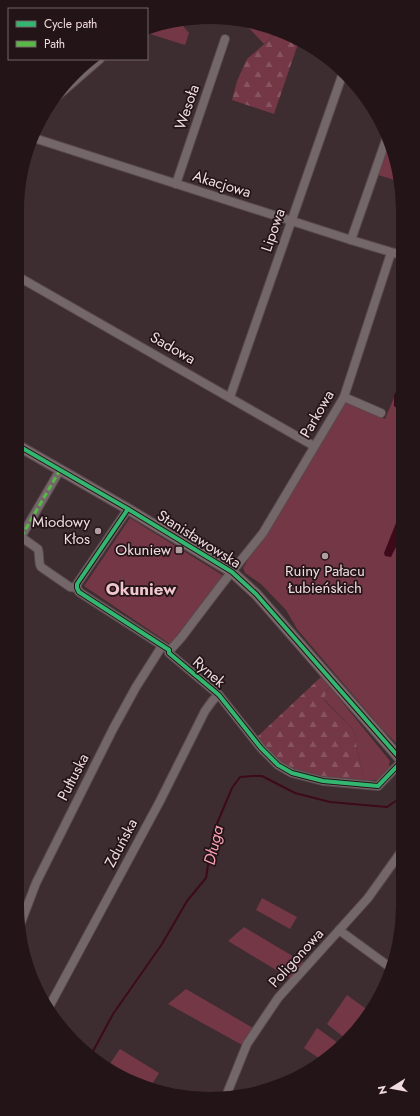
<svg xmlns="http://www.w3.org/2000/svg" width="420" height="1116" viewBox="0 0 420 1116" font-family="Jost,sans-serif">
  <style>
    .green { fill: #743746 }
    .forest { fill: url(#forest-firs) }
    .water { fill: #3d0a1a }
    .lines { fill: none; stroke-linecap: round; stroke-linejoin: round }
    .stream { stroke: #3d0a1a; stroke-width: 2 }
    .minor-casing { stroke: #594a4d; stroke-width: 10 }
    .major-casing { stroke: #594a4d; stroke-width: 12 }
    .minor { stroke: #746769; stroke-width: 8 }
    .major { stroke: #7b696c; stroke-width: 10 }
    .quiet { stroke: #58b947; stroke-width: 3; stroke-dasharray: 6 3; stroke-linecap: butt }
    .cycleway-casing { stroke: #221417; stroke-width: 6 }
    .cycleway { stroke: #33b770; stroke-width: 4 }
    .poi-dot { fill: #b29ea1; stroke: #221417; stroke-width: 1.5 }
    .labels { text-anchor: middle; stroke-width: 3.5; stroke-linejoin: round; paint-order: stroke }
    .street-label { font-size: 15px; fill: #f0dbde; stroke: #221417 }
    .poi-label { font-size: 15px; fill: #f0dbde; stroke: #221417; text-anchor: end }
    .water-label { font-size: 16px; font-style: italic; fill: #faa0b3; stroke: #221417 }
    .quarter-label { font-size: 17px; font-weight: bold; fill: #f0c7ce; stroke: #221417 }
  </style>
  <defs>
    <pattern id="forest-firs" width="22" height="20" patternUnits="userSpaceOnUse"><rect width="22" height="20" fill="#743746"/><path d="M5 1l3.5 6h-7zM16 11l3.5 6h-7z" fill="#885360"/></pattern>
  </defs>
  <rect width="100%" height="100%" fill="#3e2d30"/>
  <g class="green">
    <path d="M179,21l10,12 -4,12 -38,-12v-2z"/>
    <path d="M244,23l16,1 18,8 -14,12z"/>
    <path d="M386,149l5,1 10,32 -23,-7z"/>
    <path d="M402,379l1,371 -21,-21 -85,-100 -11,-19 -25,-26 -16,-11 -2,-5 103,-166 39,17z"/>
    <path d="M130,518l94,58 -54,68 -86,-58z"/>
    <path d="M330,687l60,74 -1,4 3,2 -12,13h-16l-11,-51 -29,-30 3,-9z"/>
    <path d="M262,898l35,19 -7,12 -34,-19z"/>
    <path d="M244,927l62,37 -15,15 -63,-38z"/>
    <path d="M186,989l67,39 -9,18 -76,-42z"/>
    <path d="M347,995l22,16 -6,12 -17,16 -19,-15z"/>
    <path d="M317,1028l21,15 1,3 -16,15 -19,-13z"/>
    <path d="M120,1049l39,24 -8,13 -37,-13 -7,-5z"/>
  </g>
  <g class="forest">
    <path d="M278,32l21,9 -25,73 -42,-14 5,-19 10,-22z"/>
    <path d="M321,677l9,10 -3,3 -3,10 29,29 11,51c-30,-2 -64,-2 -89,-22 -7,-6 -13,-14 -18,-21z"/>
  </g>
  <g class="water">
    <path d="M402,382v30l-8,-6v-11z"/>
    <path d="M402,508v27l-11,22 -6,-1 -1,-3z"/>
  </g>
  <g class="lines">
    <path class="stream" d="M91,1055l22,-41 49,-70 25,-43 19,-23 7,-45 19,-45 8,-11 13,-1h9l33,17 35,9 57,5 16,-11"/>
    <defs>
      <g id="minor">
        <path d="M54,99l46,-40"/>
        <path d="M34,138l317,102 50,15"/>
        <path d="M176,184l49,-145"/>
        <path d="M351,240l36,-103"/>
        <path d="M17,276l297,170"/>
        <path d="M230,397l113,-324"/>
        <path d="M344,397l37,16"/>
        <path d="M128,509l-51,75v4l2,4 90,58v3l50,42 42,53 17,17 14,8 31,8 55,5 24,-25"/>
        <path d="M17,534l21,15c2,6 0,13 3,18l29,20 7,1"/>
        <path d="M21,537l39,-67"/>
        <path d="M169,650l3,-2 9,-10 41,-54 41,-51 81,-136 47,-144"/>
        <path d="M20,925l16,-42 77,-154 23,-42 26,-41"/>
        <path d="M339,930l52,38"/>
        <path d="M49,1007l111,-206 45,-90 8,-11 6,-5"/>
        <path d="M226,1096l21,-52 31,-46 90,-100 35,-49"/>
      </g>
      <path id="major" d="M17,445l111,64 104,63 24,22 147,168"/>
    </defs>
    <use href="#minor" class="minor-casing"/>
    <use href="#major" class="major-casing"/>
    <use href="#minor" class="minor"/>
    <use href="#major" class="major"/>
    <path class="quiet" d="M21,537l39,-67"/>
    <defs>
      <g id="cycleway">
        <path d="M17,445l111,64 104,63 24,22 147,168"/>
        <path d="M128,509l-51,75v4l2,4 90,58v3l50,42 42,53 17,17 14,8 31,8 55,5 24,-25"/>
      </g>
    </defs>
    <use href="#cycleway" class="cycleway-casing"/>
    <use href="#cycleway" class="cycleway"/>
  </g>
  <g class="poi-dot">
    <circle cx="98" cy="531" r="4"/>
    <rect x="175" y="546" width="8" height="8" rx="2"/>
    <circle cx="325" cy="556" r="4"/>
  </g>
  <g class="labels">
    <g class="street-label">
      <text transform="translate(187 107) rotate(-71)" y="5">Wesoła</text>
      <text transform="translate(222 184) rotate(17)" y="5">Akacjowa</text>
      <text transform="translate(273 230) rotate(-71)" y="5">Lipowa</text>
      <text transform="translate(173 348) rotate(30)" y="5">Sadowa</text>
      <text transform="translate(317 414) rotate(-60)" y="5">Parkowa</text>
      <text transform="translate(199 539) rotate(32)" y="5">Stanisławowska</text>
      <text transform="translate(209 672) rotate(41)" y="5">Rynek</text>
      <text transform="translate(73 777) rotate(-63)" y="5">Pułtuska</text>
      <text transform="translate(121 843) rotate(-62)" y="5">Zduńska</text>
      <text transform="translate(296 958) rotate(-48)" y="5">Poligonowa</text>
    </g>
    <g class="poi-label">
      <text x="90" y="527">Miodowy<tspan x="90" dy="17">Kłos</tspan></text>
      <text x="171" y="555">Okuniew</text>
      <text x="325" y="576" text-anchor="middle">Ruiny Pałacu<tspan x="325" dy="17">Łubieńskich</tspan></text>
    </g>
    <g class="water-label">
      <text transform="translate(213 845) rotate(-77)" y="6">Długa</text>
    </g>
    <g class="quarter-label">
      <text x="141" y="595">Okuniew</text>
    </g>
  </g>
  <path d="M0 0H420V1116H0ZM210 24H210A186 186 0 0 1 396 210V906A186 186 0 0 1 210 1092H210A186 186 0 0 1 24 906V210A186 186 0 0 1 210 24Z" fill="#221417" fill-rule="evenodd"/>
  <rect x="8" y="8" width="140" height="52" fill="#221417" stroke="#746467"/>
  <rect x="16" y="21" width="20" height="6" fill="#33b770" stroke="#746467"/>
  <text x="44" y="28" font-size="12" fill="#f0dbde">Cycle path</text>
  <rect x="16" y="41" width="20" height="6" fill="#58b947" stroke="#746467"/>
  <text x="44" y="48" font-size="12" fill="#f0dbde">Path</text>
  <g transform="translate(392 1088) rotate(259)" stroke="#221417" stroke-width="3" paint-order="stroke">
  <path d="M0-3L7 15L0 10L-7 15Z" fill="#f0dbde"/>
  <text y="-6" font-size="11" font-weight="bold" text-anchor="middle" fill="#f0dbde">N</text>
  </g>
</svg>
